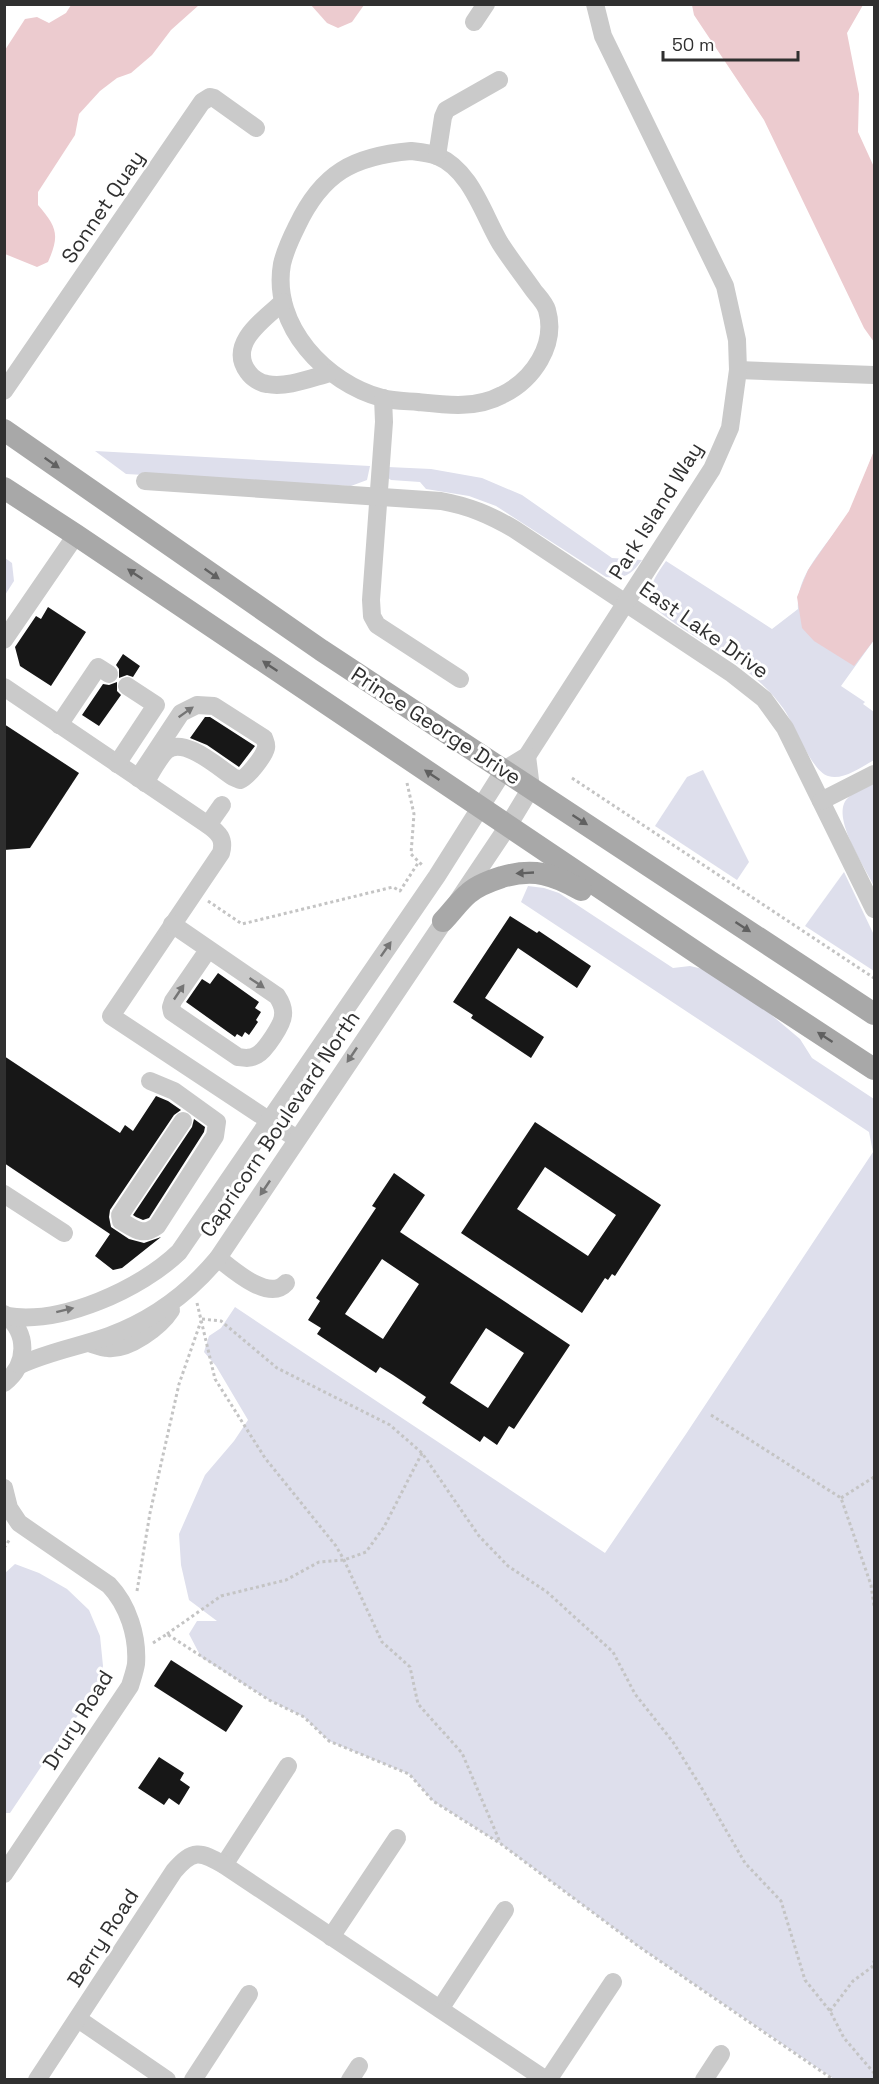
<svg xmlns="http://www.w3.org/2000/svg" width="879" height="2084" viewBox="0 0 879 2084" font-family="'Space Grotesk',sans-serif">
  <style>
    .green { fill: #dedfec }
    .water { fill: #eccbcf }
    .building { fill: #171717; fill-rule: evenodd }
    .lines { fill: none; stroke-linecap: round; stroke-linejoin: round }
    .path { stroke: #c4c4c4; stroke-width: 3; stroke-dasharray: 3 3; stroke-linecap: butt }
    .minor { stroke: #cacaca; stroke-width: 18 }
    .major { stroke: #a8a8a8; stroke-width: 22 }
    .oneway { fill: #606060 }
    .oneway2 { fill: #757575 }
    .labels { text-anchor: middle; stroke-width: 6; stroke-linejoin: round; paint-order: stroke }
    .street-label { font-size: 21px; fill: #303030; stroke: #fff }
  </style>
  <rect width="100%" height="100%" fill="#fff"/>
  <g class="green">
    <path d="M95,451l275,15 -3,14 -16,6 -225,-12z"/>
    <path d="M874,451v189l-33,46 24,16 -2,2 11,8v48c-13,7 -31,21 -46,16 -17,-5 -34,-53 -45,-68 -31,-44 -85,-65 -126,-98 -14,-18 -2,-33 9,-49l106,68 26,-20c-3,-37 34,-68 51,-97 10,-19 17,-41 25,-61z"/>
    <path d="M388,467l43,2 51,9 40,17 90,63 30,2c-10,14 -18,20 -36,17l-110,-71 -27,-10 -43,-7 -6,-7 -29,-2 -3,-2z"/>
    <path d="M5,558l7,5 2,18 -9,14z"/>
    <path d="M703,770l46,92 -12,18 -82,-54 32,-49z"/>
    <path d="M874,783v103c-9,-19 -42,-67 -28,-86 6,-8 20,-13 28,-17z"/>
    <path d="M844,872l30,63v36l-69,-45z"/>
    <path d="M528,886l16,2 15,5 114,75 17,-2 17,4 55,37 38,32 12,19 62,41v980h-40l-196,-133 -137,-102 -68,-43 -24,-27 -80,-33 -25,-24 -35,-17 -68,-43 -12,-23 8,-13h20l-28,-21 -8,-35 -2,-31 26,-59 29,-34 14,-21 -32,-54 -12,-14 5,-16 12,-8 14,-21 370,246 81,-119 187,-282 -4,-20 -348,-230z"/>
    <path d="M15,1564l24,9 28,16 22,21 11,26 3,30 -6,24 -42,56 -45,67h-5l-1,-239z"/>
  </g>
  <g class="water">
    <path d="M71,5h128l-28,25 -19,25 -21,18 -14,5 -17,13 -21,23 -4,21 -37,57v13c19,22 22,30 10,57l-11,5 -32,-13v-204l20,-31 12,-2 12,6 17,-10z"/>
    <path d="M311,5h53l-12,17 -14,6 -11,-5z"/>
    <path d="M692,5h171l-16,28 12,61 -1,38 16,35v175l-10,-14 -100,-208 -70,-105z"/>
    <path d="M874,451v189l-20,26 -40,-25 -12,-13 -5,-31 11,-27 41,-59z"/>
  </g>
  <g class="building">
    <path d="M48,607l38,25 -35,54 -31,-20 -5,-19 21,-31 5,3z"/>
    <path d="M123,654l17,12 -7,11 -6,-2 -8,3v-9l-3,-4z"/>
    <path d="M117,682v9l4,4 -22,31 -17,-11 21,-31 6,1z"/>
    <path d="M205,717h5l45,29 -16,21 -32,-22 -17,-7z"/>
    <path d="M4,724l75,49 -49,75 -26,2z"/>
    <path d="M510,916l27,17 2,-2 52,35 -14,22 -59,-40 -33,50 59,39 -13,21 -60,-40 2,-3 -20,-13z"/>
    <path d="M218,973l41,29 -4,6 6,4 -5,8 2,2 -9,13 -4,-3 -3,5 -5,-3 -2,3 -49,-35 16,-23 8,5z"/>
    <path d="M4,1056l116,77 5,-8 8,6 23,-35 12,5 13,9 -7,5 -64,95 -1,7 2,10 18,12 15,4 17,-6 -39,31 -9,2 -18,-14 15,-22 -106,-71z"/>
    <path d="M194,1119l11,8 -1,5 -55,86 -6,2 -7,-3 -3,-2 59,-88z"/>
    <path d="M535,1122l126,83 -46,71 -3,-2 -4,6 -3,-2 -23,35 -121,-80zM545,1167l71,48 -28,41 -71,-47z"/>
    <path d="M394,1173l31,22 -25,37 170,113 -56,84 -5,-3 -12,19 -13,-9 -4,6 -58,-39 4,-6 -33,-22 -13,-8 -4,6 -59,-39 4,-6 -13,-8 12,-19 -4,-3 60,-90 -4,-2zM382,1259l37,25 -36,55 -38,-25zM486,1328l38,25 -36,55 -38,-25z"/>
    <path d="M171,1660l72,46 -17,26 -72,-46z"/>
    <path d="M159,1757l25,16 -4,7 10,7 -11,18 -10,-7 -5,7 -26,-17z"/>
  </g>
  <g class="lines">
    <g class="path">
      <path d="M572,778l302,200"/>
      <path d="M407,783l7,31 -3,40 12,12"/>
      <path d="M208,901l34,23 151,-37 7,4 18,-28"/>
      <path d="M197,1303l18,76 50,79 71,88 8,14 38,82 28,25 8,37 44,49 38,89"/>
      <path d="M202,1319l19,2 56,47 113,57 32,28 57,83 29,30 39,26 66,60 22,42 38,48 28,45 44,76 36,38 24,79 25,31 14,27 30,35"/>
      <path d="M711,1415l130,83 30,87 3,21"/>
      <path d="M841,1498l33,-21"/>
      <path d="M4,1548l6,-9"/>
      <path d="M137,1591l13,-78 29,-129 22,-63"/>
      <path d="M167,1634l54,-38 65,-16 33,-18 25,-2 22,-8 18,-25 38,-74"/>
      <path d="M153,1643l14,-9 102,66 35,17 25,24 80,33 24,27 68,43 137,102 196,134"/>
      <path d="M830,2011l23,-30 19,-14 2,-6"/>
    </g>
    <g class="minor">
      <path d="M474,22l12,-18"/>
      <path d="M411,151c8,1 18,2 26,5 34,14 46,58 63,87 10,16 23,32 34,48 4,5 11,12 13,19 10,35 -14,70 -45,85 -26,14 -56,10 -84,7 -12,-1 -25,-1 -36,-4 -56,-15 -111,-72 -100,-134 3,-13 9,-26 15,-38 25,-53 56,-70 114,-75z"/>
      <path d="M437,156l6,-39 3,-7 53,-30"/>
      <path d="M283,302c-19,17 -56,42 -35,70 4,6 12,11 19,12 20,4 44,-6 63,-11"/>
      <path d="M738,370l136,5"/>
      <path d="M4,391l198,-289 8,-5 4,1 42,30"/>
      <path d="M383,398l1,24 -13,178 1,16 5,9 83,54"/>
      <path d="M145,481l296,20c28,5 49,14 73,28l217,144 33,26 21,29 89,181"/>
      <path d="M4,640l72,-105"/>
      <path d="M4,687l204,138c11,8 17,14 13,28l-110,163 186,123"/>
      <path d="M59,725l39,-58 11,7"/>
      <path d="M117,764l39,-59 -29,-19"/>
      <path d="M138,778l43,-65 16,-8 17,1 50,32c1,3 3,6 2,10 -2,8 -18,29 -26,32l-7,-3c-14,-9 -50,-42 -67,-26 -8,8 -15,22 -21,32"/>
      <path d="M821,801l53,-27"/>
      <path d="M208,825l14,-20"/>
      <path d="M172,924l105,72c4,6 7,12 6,19 0,9 -18,36 -26,40 -7,4 -12,3 -19,2l-66,-45 -1,-5 2,-6 35,-51"/>
      <path d="M150,1081l24,10 43,31 -2,14 -58,90c-15,11 -22,3 -36,-5l-1,-6 63,-94"/>
      <path d="M4,1194l60,39"/>
      <path d="M218,1258c15,12 51,44 68,25"/>
      <path d="M4,1314c25,18 24,51 0,69"/>
      <path d="M7,1316c54,9 134,-27 172,-64l258,-376 67,-106 23,-14 185,-287 18,-41 8,-58 -1,-30 -12,-54 -122,-250 -8,-32"/>
      <path d="M89,1343c6,2 13,5 19,5 21,2 52,-21 63,-38"/>
      <path d="M20,1365c31,-14 58,-18 89,-29 43,-16 80,-43 109,-78l290,-432 23,-38 -4,-32"/>
      <path d="M4,1488l5,20 10,15 90,62c19,20 29,51 27,79 -1,7 -4,15 -6,22l-126,188"/>
      <path d="M224,1865l64,-99"/>
      <path d="M331,1937l66,-99"/>
      <path d="M440,2009l65,-99"/>
      <path d="M78,2019l89,61"/>
      <path d="M37,2080l137,-209c19,-22 26,-20 50,-6l322,215"/>
      <path d="M193,2080l56,-86"/>
      <path d="M350,2080l9,-14"/>
      <path d="M548,2080l65,-98"/>
      <path d="M704,2080l17,-26"/>
    </g>
    <g class="major">
      <path d="M4,430l317,220 553,364"/>
      <path d="M4,488l72,47 633,426 165,108"/>
      <path d="M443,921c9,-9 16,-20 26,-28 9,-8 21,-12 33,-16 32,-9 51,-3 79,13"/>
    </g>
  </g>
  <defs><path id="oneway-solid" d="M-6-.8H1V-3.2L6.5 0L1 3.2V.8H-6Z" transform="scale(1.5)"/></defs>
  <g class="oneway">
    <use href="#oneway-solid" transform="translate(52 463) rotate(35)"/>
    <use href="#oneway-solid" transform="translate(135 574) rotate(-146)"/>
    <use href="#oneway-solid" transform="translate(212 574) rotate(35)"/>
    <use href="#oneway-solid" transform="translate(270 666) rotate(-146)"/>
    <use href="#oneway-solid" transform="translate(432 775) rotate(-146)"/>
    <use href="#oneway-solid" transform="translate(580 820) rotate(33)"/>
    <use href="#oneway-solid" transform="translate(525 873) rotate(177)"/>
    <use href="#oneway-solid" transform="translate(743 927) rotate(33)"/>
    <use href="#oneway-solid" transform="translate(825 1037) rotate(-147)"/>
  </g>
  <g class="oneway2">
    <use href="#oneway-solid" transform="translate(186 712) rotate(-35)"/>
    <use href="#oneway-solid" transform="translate(386 949) rotate(-55)"/>
    <use href="#oneway-solid" transform="translate(257 983) rotate(34)"/>
    <use href="#oneway-solid" transform="translate(179 992) rotate(-56)"/>
    <use href="#oneway-solid" transform="translate(352 1055) rotate(124)"/>
    <use href="#oneway-solid" transform="translate(265 1188) rotate(124)"/>
    <use href="#oneway-solid" transform="translate(65 1310) rotate(-14)"/>
  </g>
  <g class="labels">
    <g class="street-label">
      <text transform="translate(103 207) rotate(-56)" y="7">Sonnet Quay</text>
      <text transform="translate(656 511) rotate(-58)" y="7">Park Island Way</text>
      <text transform="translate(704 630) rotate(35)" y="7">East Lake Drive</text>
      <text transform="translate(436 726) rotate(33)" y="7">Prince George Drive</text>
      <text transform="translate(280 1124) rotate(-56)" y="7">Capricorn Boulevard North</text>
      <text transform="translate(78 1720) rotate(-58)" y="7">Drury Road</text>
      <text transform="translate(103 1938) rotate(-57)" y="7">Berry Road</text>
    </g>
  </g>
  <rect width="879" height="2084" fill="none" stroke="#303030" stroke-width="12"/>
  <path d="M663 51v9h135v-9" fill="none" stroke="#303030" stroke-width="3"/>
  <text x="672" y="51" font-size="18" fill="#303030" stroke="#ffffff" stroke-width="4.5" paint-order="stroke">50 m</text>
</svg>
